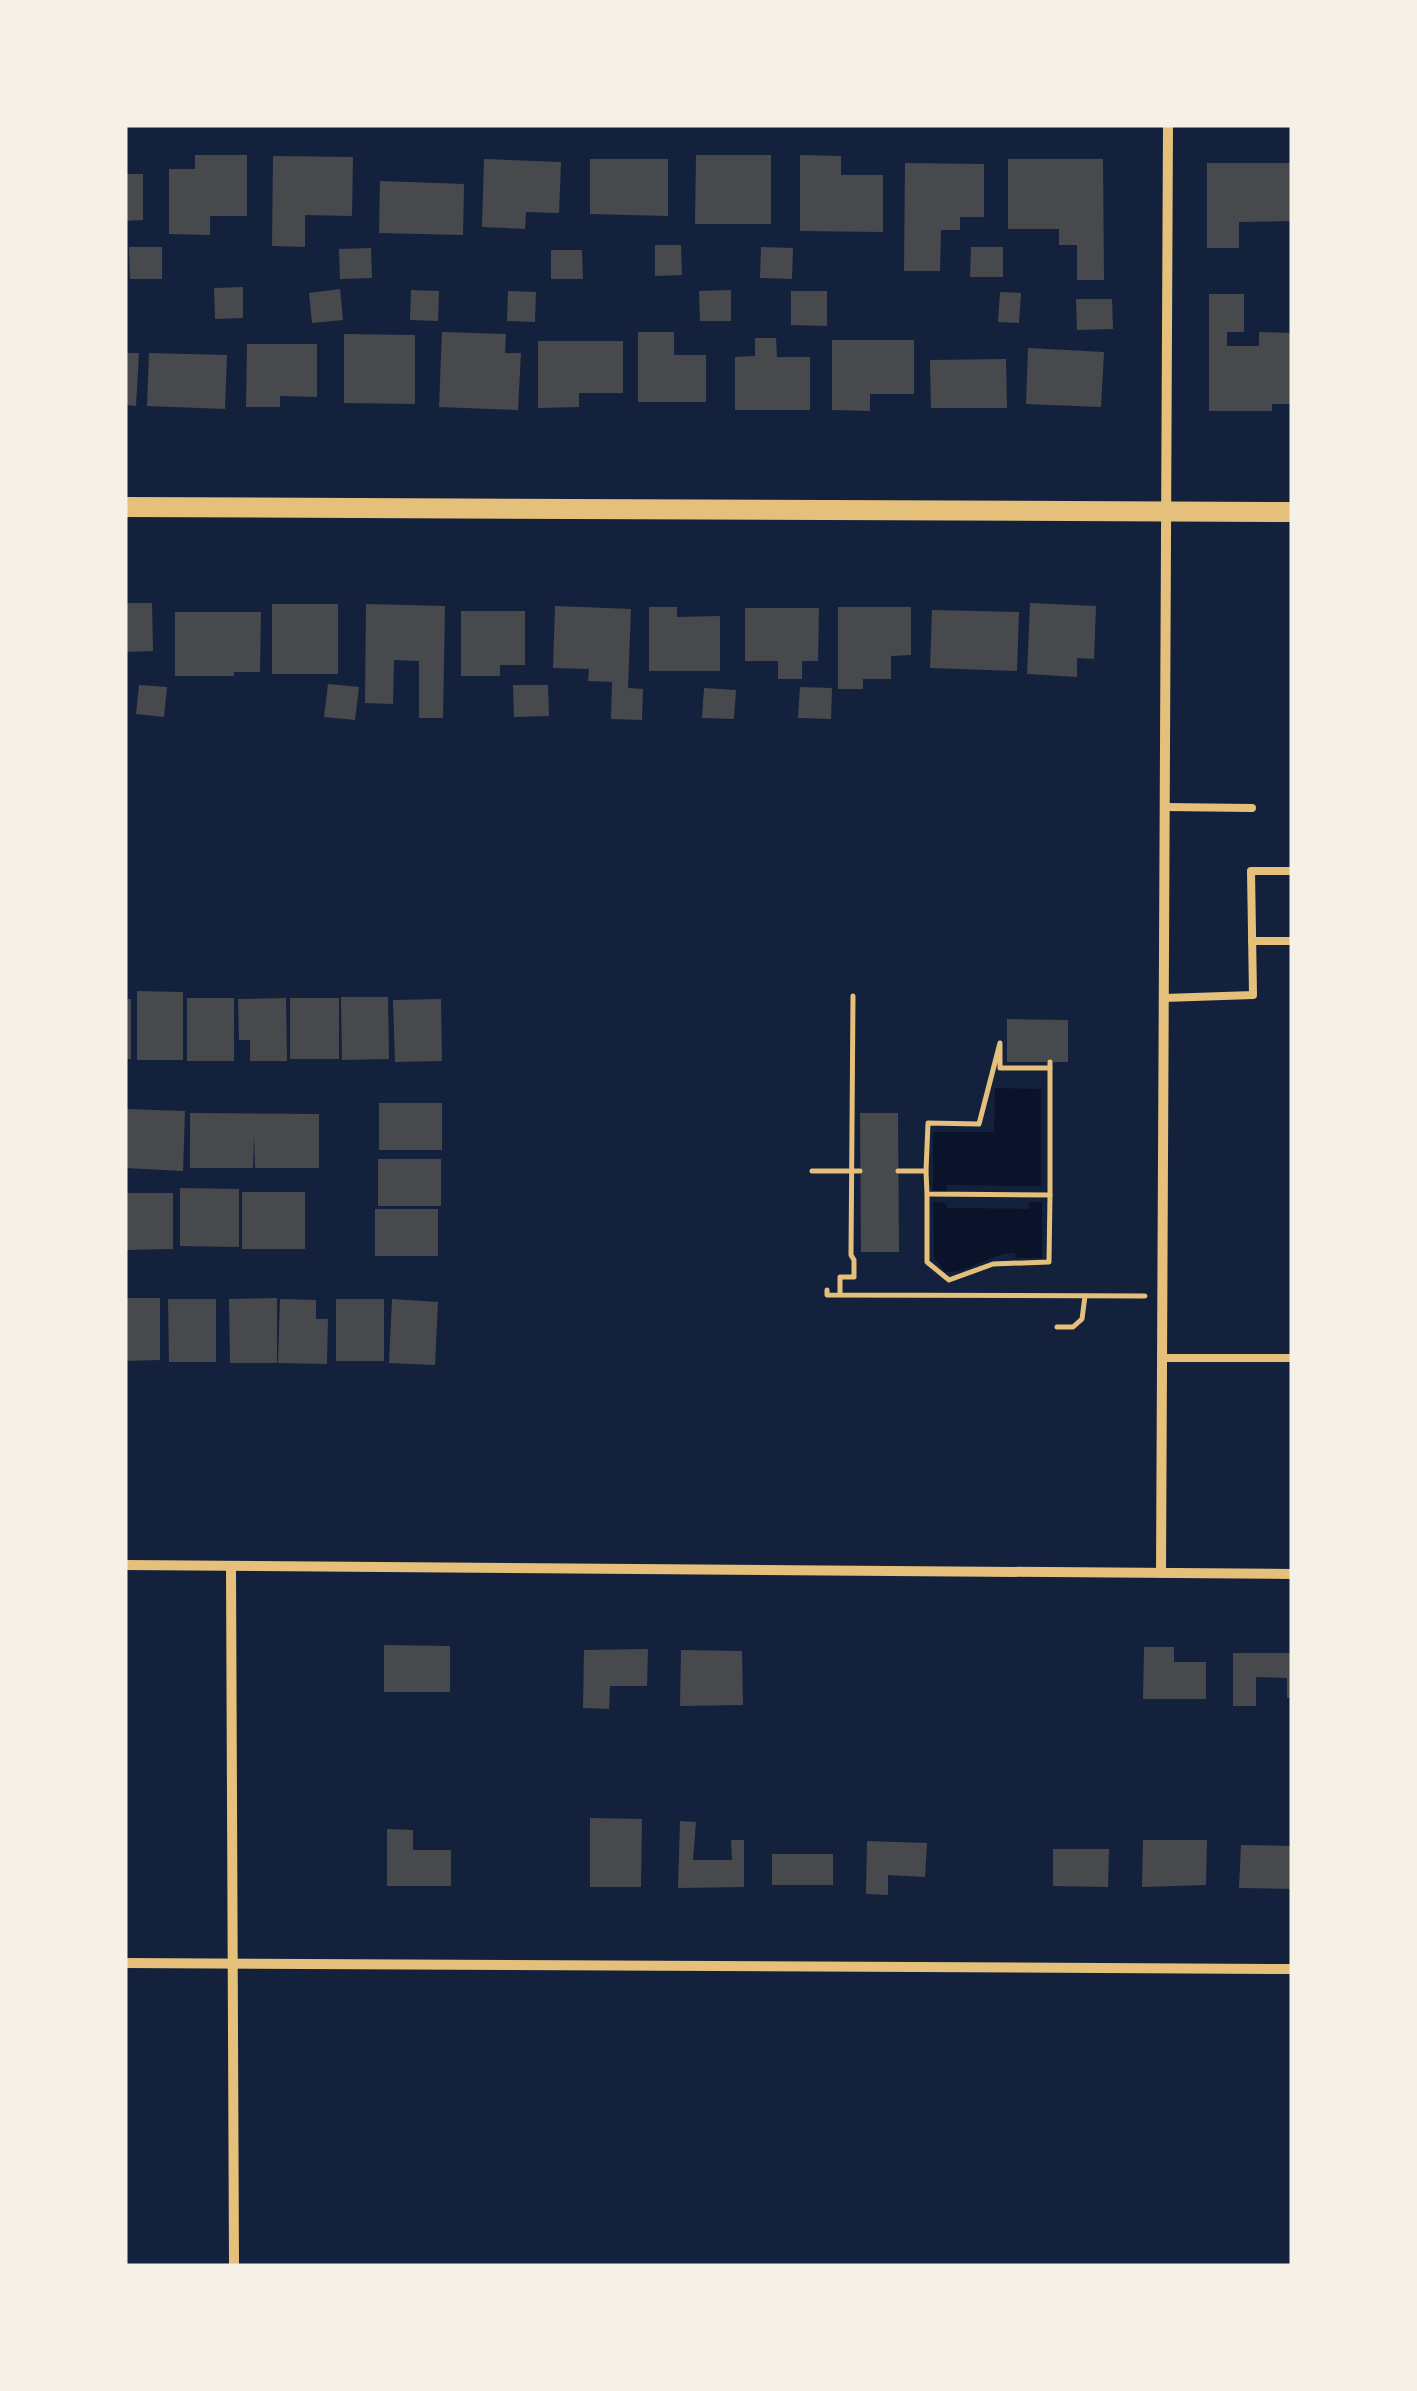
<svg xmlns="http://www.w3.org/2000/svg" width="1417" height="2391" viewBox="0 0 1417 2391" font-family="Bitter,serif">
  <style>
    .water { fill: #0b132b }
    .building { fill: #48494c }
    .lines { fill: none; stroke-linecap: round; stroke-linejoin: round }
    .path { stroke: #e5c07b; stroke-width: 5 }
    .service { stroke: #e5c07b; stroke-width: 8 }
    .minor { stroke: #e5c07b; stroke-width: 10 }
    .secondary { stroke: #e5c07b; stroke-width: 20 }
  </style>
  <rect width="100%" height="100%" fill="#14213d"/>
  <g class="water">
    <path d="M995,1088l46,1v97l-94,-1 -1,6 -13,-1v-58h61z"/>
    <path d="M933,1202l13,1 1,5 82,1v-7h13v56h-26l-1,-5c-26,-1 -51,24 -71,18l-10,-14z"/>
  </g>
  <g class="building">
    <path d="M195,155h52v61h-37v19l-41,-1v-65h26z"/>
    <path d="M696,155h75v69h-76z"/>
    <path d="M800,155l41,1v19h42v57l-83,-1z"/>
    <path d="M273,156l80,1 -1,59 -47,-1v32l-33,-1z"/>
    <path d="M484,159l77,3 -2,51 -33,-1 -1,17 -43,-2z"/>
    <path d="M590,159h78v57l-78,-2z"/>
    <path d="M1008,159h95l1,121h-27v-35h-18v-16h-51z"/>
    <path d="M905,163l79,1v53h-24v13h-19l-1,41h-36z"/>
    <path d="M1207,163h85v58l-53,1v26h-32z"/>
    <path d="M125,174h18v46l-18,1z"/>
    <path d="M380,181l84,3 -1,51 -84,-2z"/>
    <path d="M655,245h26l1,30 -27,1z"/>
    <path d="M129,247h33v32h-32z"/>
    <path d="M761,247l32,1 -1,31 -32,-1z"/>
    <path d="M971,247h32v30h-33z"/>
    <path d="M371,248l1,30 -32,1 -1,-30z"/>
    <path d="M551,250h31l1,29h-32z"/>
    <path d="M243,287v31l-28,1 -1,-31z"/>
    <path d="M340,289l3,31 -31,3 -3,-30z"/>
    <path d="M411,290l28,1 -1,30 -28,-1z"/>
    <path d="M731,290v31h-31l-1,-30z"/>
    <path d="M508,291l28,1 -1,30 -28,-1z"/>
    <path d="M791,291h36v35l-36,-1z"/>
    <path d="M1000,292l21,1 -2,30 -21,-1z"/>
    <path d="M1209,294h35v38h-17v14h32v-14l32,1 -1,71h-18v7h-63z"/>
    <path d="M1076,299h36l1,30 -36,1z"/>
    <path d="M442,332l64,2 -1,19h16l-3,57 -79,-3z"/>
    <path d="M638,332h36v23h32v47h-68z"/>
    <path d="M344,334l71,1v69l-71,-1z"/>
    <path d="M755,338h21l1,19h33v53h-75v-53l20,-1z"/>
    <path d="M832,340h82v54h-44v17l-38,-1z"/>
    <path d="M538,341h85v52h-44v14l-41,1z"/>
    <path d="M247,344h70v53l-37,-1v11h-34z"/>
    <path d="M1028,348l76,4 -3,55 -75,-3z"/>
    <path d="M125,353h14l-3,53 -11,-1z"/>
    <path d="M149,353l78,2 -2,54 -78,-3z"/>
    <path d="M1006,359l1,49h-76l-1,-48z"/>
    <path d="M125,603h27l1,48 -28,1z"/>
    <path d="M1030,603l66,3 -2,53 -17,-1v19l-50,-3z"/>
    <rect x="272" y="604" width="66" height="70"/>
    <path d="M366,604l79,2 -2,112h-24v-57l-25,-1 -1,44 -28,-1z"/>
    <path d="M555,606l76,3 -3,79 15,1 -1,31 -31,-1 1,-37 -24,-1 1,-12 -36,-1z"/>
    <path d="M649,607h28v10l43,-1v55h-71z"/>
    <path d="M838,607h73v48l-20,1v23h-28v10h-25z"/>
    <path d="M745,608h74l-1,53h-16v18h-24v-18h-33z"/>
    <path d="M932,610l87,2 -2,59 -87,-3z"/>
    <path d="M461,611h64v54h-25v11h-39z"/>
    <path d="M175,612h86l-1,60h-26v4h-59z"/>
    <path d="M328,684l31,3 -4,33 -31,-3z"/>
    <path d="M139,685l28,2 -3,30 -28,-3z"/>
    <path d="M513,685h35l1,31 -35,1z"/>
    <path d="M800,687l32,1 -1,31 -33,-1z"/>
    <path d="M704,688l32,2 -2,29 -32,-1z"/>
    <path d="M137,991l46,1v68h-46z"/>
    <path d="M341,997h47l1,62 -47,1z"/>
    <rect x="187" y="998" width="47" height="63"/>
    <path d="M286,998l1,63h-37v-21h-11l-1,-41z"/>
    <rect x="290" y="998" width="49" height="61"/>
    <rect x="125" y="999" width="6" height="60"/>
    <path d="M441,999l1,62 -47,1 -2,-62z"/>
    <path d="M1007,1019l61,1v42h-61z"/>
    <rect x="379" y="1103" width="63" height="47"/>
    <path d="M127,1109l58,2 -2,60 -58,-3z"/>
    <path d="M190,1113l129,1v54h-64l-1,-33 -1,33h-63z"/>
    <path d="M860,1113h38l1,139h-38z"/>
    <rect x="378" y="1159" width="63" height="47"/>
    <path d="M180,1188l59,1v58l-59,-1z"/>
    <rect x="242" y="1192" width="63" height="57"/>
    <path d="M125,1193h48v56l-48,1z"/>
    <rect x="375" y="1209" width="63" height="47"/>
    <path d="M125,1298h35v62l-35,1z"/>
    <path d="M277,1298v65h-47l-1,-64z"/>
    <path d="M168,1299h48v63h-47z"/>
    <path d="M280,1299l36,1v19h12l-1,45 -49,-1z"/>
    <rect x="336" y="1299" width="48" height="62"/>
    <path d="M392,1299l46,3 -3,63 -46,-2z"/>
    <path d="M384,1645l66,1v46h-66z"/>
    <path d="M1144,1647h30v15h32v37h-63z"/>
    <path d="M648,1649l-1,37h-37l-1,23 -26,-1 1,-58z"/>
    <path d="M681,1650l61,1 1,54 -63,1z"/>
    <path d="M1233,1653h59v45h-5v-20l-31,-1v29h-23z"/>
    <path d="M590,1818l52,1 -1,68h-51z"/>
    <path d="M680,1821l16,1 -3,38h39l-1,-20h13v47l-66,1z"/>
    <path d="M387,1829l26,1v20h38v36h-64z"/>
    <path d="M1143,1840h64l-1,45 -64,2z"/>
    <path d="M867,1841l60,2 -2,34 -37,-2v20l-22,-1z"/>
    <path d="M1241,1845l51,1v43l-53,-1z"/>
    <path d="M1053,1849h56l-1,38 -55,-1z"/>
    <rect x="772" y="1854" width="61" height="31"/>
  </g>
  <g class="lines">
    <g class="path">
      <path d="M812,1171h48"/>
      <path d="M898,1171h28l1,23 123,1v-133"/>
      <path d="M926,1171l2,-48 51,1 21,-81v25h50"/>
      <path d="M927,1195v67l22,18 44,-16 56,-2 1,-67"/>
      <path d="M827,1290v5l318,1"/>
      <path d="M840,1294v-17h14v-17l-3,-5 2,-259"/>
      <path d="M1057,1327h16l9,-8 3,-23"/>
    </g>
    <g class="service">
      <path d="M1165,807l87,1"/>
      <path d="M1252,941h40"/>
      <path d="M1164,998l89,-3 -2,-124h41"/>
      <path d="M1162,1358h130"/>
    </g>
    <g class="minor">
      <path d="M125,1565l1167,9"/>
      <path d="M231,1566l3,700"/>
      <path d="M1161,1573l7,-1448"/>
      <path d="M125,1963l1167,6"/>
    </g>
    <path class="secondary" d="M125,507l1167,5"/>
  </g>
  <rect width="1417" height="2391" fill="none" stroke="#f6f1e7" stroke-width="255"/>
</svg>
